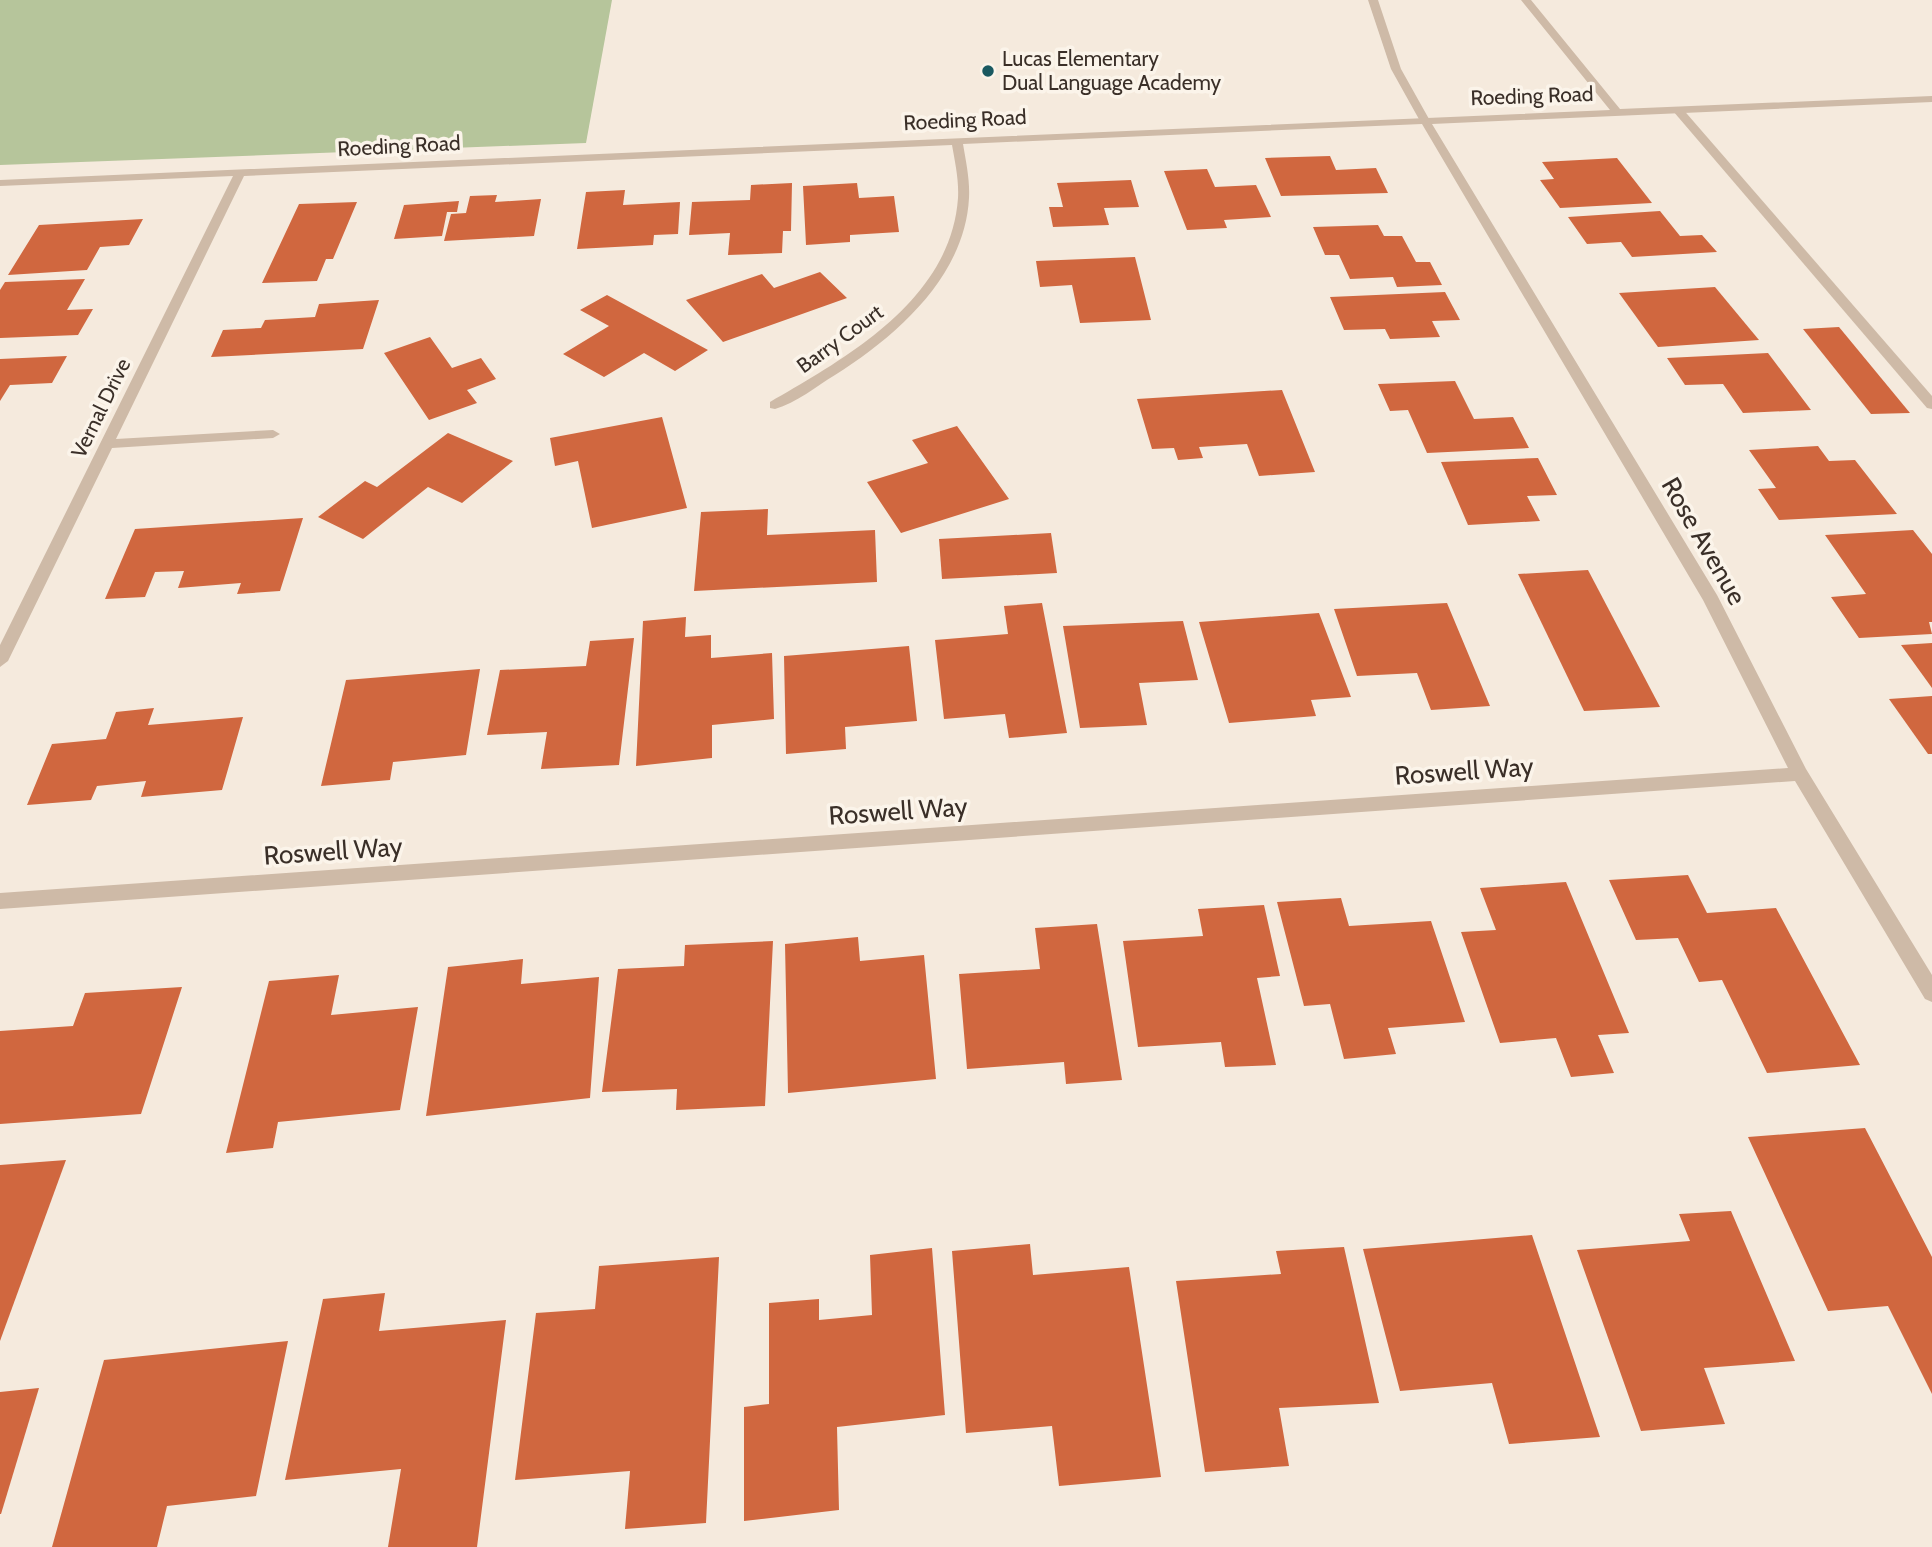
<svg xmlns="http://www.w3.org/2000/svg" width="1932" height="1547" viewBox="0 0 1932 1547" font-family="Cabin,sans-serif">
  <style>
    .green { fill: #b6c59b }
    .building { fill: #d0673f }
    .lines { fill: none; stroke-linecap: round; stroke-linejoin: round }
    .lane { fill: #cebaa7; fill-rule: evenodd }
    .street { fill: #cebaa7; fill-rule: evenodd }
    .poi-dot { fill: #1a5960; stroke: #fbf4ea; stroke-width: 2.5 }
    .labels { text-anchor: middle; stroke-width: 7; stroke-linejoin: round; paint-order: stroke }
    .far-poi-label { font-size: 21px; fill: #3a2f28; stroke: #fbf4ea; text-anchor: start }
    .far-street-label { font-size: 21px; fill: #3a2f28; stroke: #fbf4ea }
    .street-label { font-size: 26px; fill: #3a2f28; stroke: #fbf4ea }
  </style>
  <rect width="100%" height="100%" fill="#f5eadd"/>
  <path class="green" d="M0,0h612l-26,143 -586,22z"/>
  <g class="building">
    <path d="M1330,156l6,14 40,-2 12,25 -107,3 -16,-38z"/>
    <path d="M1617,158l35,45 -92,5 -20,-28 14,-1 -12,-17z"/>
    <path d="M1207,169l8,18 41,-2 15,32 -47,3 3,8 -40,2 -23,-59z"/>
    <path d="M1131,180l8,27 -35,1 5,17 -56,2 -4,-20h14l-6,-24z"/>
    <path d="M792,183l-1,48h-8l-1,22 -54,2 2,-22 -41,2 3,-33 58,-2 1,-15z"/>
    <path d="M857,183l2,15 35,-2 5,36 -49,3v7l-44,3 -3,-59z"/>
    <path d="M625,190l-2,15 57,-3 -2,32 -24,1 -1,10 -76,4 9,-57z"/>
    <path d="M497,195l-2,7 46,-3 -7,37 -90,5 7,-27 15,-1 4,-17z"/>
    <path d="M459,201l-2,11h-10l-5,24 -48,3 10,-34z"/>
    <path d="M357,202l-24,57h-7l-9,22 -55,2 37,-79z"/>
    <path d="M1660,211l20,25 22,-1 15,17 -85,5 -11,-15 -34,2 -19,-27z"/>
    <path d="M143,219l-14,26 -29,2 -13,23 -79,5 31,-50z"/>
    <path d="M1378,225l6,11h18l14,26h14l12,23 -45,2 -4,-10 -43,2 -11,-24h-14l-12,-28z"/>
    <path d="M1135,257l16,63 -71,3 -8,-38 -32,2 -4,-26z"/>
    <path d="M820,272l27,26 -124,44 -37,-42 76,-26 12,14z"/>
    <path d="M85,279l-18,31 26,-1 -15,26 -78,3v-48l5,-8z"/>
    <path d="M1715,287l44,53 -101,7 -39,-54z"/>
    <path d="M1445,292l15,28 -28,1 8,16 -50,2 -5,-10 -41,1 -14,-33z"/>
    <path d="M607,295l101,55 -33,21 -31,-18 -40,24 -41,-23 46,-28 -29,-16z"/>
    <path d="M379,300l-16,49 -152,8 12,-27 38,-2 4,-8 50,-3 4,-13z"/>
    <path d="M1839,327l71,86 -39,1 -68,-85z"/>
    <path d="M430,337l22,31 29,-10 15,21 -29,11 10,13 -48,17 -45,-67z"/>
    <path d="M1768,353l43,57 -68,3 -20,-29 -38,1 -18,-27z"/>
    <path d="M67,356l-15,27 -42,2 -10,16v-42z"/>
    <path d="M1455,381l19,38 39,-2 16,31 -102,5 -19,-43 -18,1 -12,-27z"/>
    <path d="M1282,390l33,82 -56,4 -12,-32 -48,3 4,11 -25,2 -4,-12 -22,1 -15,-50z"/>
    <path d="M662,417l25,91 -95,20 -14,-67 -23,5 -5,-28z"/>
    <path d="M957,426l52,73 -108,34 -34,-51 61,-19 -16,-23z"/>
    <path d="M448,433l65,28 -51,42 -34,-16 -65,52 -45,-22 47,-36 12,6z"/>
    <path d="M1818,446l11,15 26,-1 42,54 -118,6 -21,-31 18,-1 -27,-38z"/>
    <path d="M1538,458l19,37 -30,1 13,25 -72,4 -27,-63z"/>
    <path d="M768,509l-1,26 108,-5 2,52 -183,9 7,-79z"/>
    <path d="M303,518l-23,73 -43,3 4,-11 -63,5 6,-17 -29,1 -10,25 -40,2 30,-70z"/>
    <path d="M1913,530l19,24v68h-3l3,12 -73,4 -28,-41 35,-3 -41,-59z"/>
    <path d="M1051,533l6,40 -115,6 -3,-40z"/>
    <path d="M1588,570l72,137 -76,4 -66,-137z"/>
    <path d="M1042,603l25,130 -58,5 -4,-24 -61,5 -9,-79 73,-6 -4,-28z"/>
    <path d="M1447,603l43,103 -59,4 -14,-37 -60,3 -23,-67z"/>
    <path d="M1319,613l32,84 -40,3 5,16 -87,7 -30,-101z"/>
    <path d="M686,617l-1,20 26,-2v23l61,-5 2,66 -62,6v33l-76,8 7,-145z"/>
    <path d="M1183,621l15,59 -59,3 8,42 -67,3 -17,-102z"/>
    <path d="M634,638l-15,127 -78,4 6,-37 -60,3 13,-65 86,-4 4,-25z"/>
    <path d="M1932,643v45l-31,-43z"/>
    <path d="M909,646l8,75 -72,6 1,22 -60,5 -2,-98z"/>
    <path d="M480,669l-14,86 -73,7 -3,18 -69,6 25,-106z"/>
    <path d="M1932,696v58h-4l-39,-55z"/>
    <path d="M154,708l-6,17 95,-8 -21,73 -81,7 5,-16 -49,5 -6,14 -64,5 25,-61 54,-5 10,-27z"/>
    <path d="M1688,875l19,38 69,-5 84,157 -93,8 -45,-93 -23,2 -21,-44 -42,2 -27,-60z"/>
    <path d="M1566,882l63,151 -31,2 16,38 -43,4 -15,-39 -56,5 -39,-111 35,-2 -16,-42z"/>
    <path d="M1341,898l8,28 82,-5 34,101 -77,6 8,26 -52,5 -14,-55 -26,2 -27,-104z"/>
    <path d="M1264,905l16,71 -23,2 19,87 -51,2 -4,-25 -83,5 -15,-106 80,-5 -5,-27z"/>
    <path d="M1097,924l25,156 -56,4 -2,-22 -97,7 -8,-95 81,-5 -5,-41z"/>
    <path d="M858,937l2,24 64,-6 12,124 -148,14 -3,-149z"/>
    <path d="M773,941l-8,165 -89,4 1,-21 -75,3 16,-123 66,-3 1,-21z"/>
    <path d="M523,959l-2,25 78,-7 -9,121 -164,18 22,-149z"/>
    <path d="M339,975l-8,40 87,-8 -18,103 -122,12 -5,26 -47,5 43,-172z"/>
    <path d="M182,987l-41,127 -141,10v-93l73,-5 12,-33z"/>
    <path d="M1865,1128l67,129v137l-44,-88 -60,5 -80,-174z"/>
    <path d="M66,1160l-66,181v-176z"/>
    <path d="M1731,1211l64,150 -91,7 21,56 -84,7 -64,-181 113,-9 -11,-27z"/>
    <path d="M1532,1235l68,202 -91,7 -17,-61 -92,8 -37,-142z"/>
    <path d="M1030,1244l3,31 96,-8 32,210 -102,9 -7,-60 -86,7 -14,-182z"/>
    <path d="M1344,1247l35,156 -100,5 10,58 -84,6 -29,-191 105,-7 -5,-23z"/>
    <path d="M932,1248l13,167 -108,12 2,83 -95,11v-114l25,-3v-101l50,-4v21l53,-5 -2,-60z"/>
    <path d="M719,1257l-13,266 -81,6 5,-58 -115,9 21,-167 59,-4 4,-43z"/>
    <path d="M385,1293l-6,38 127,-11 -29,227h-89l13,-78 -116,11 38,-181z"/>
    <path d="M288,1341l-32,155 -89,10 -10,41h-105l52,-187z"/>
    <path d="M39,1388l-38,126h-1v-122z"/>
  </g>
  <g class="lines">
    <g class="lane">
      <path d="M1368,0h10l23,69 28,50 -1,2h-8l-29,-52z"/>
      <path d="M1673,107h8l251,289v13l-5,-1 -254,-297z"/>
    </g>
    <path class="street" d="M1521,0h10l89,109 312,-13v6l-500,22 285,471 89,174 126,206v27l-7,-3 -130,-218 -1795,128v-16l1788,-125 -85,-168 -281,-476 -459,20c3,18 7,36 6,54 -4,78 -72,138 -134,177 -18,11 -39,28 -60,34l-5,-1v-6c78,-45 181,-103 188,-204 1,-18 -3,-36 -6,-53l-708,31 -128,263 157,-9 7,4 -7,4 -161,10 -104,213 -8,6v-22l233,-469 -233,10v-6l1610,-70z"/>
  </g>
  <circle class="poi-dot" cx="988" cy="71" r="7"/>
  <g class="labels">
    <g class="far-poi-label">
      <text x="1002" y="66">Lucas Elementary<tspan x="1002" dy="24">Dual Language Academy</tspan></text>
    </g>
    <g class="far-street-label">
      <text transform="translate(1532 96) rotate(-2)" y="7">Roeding Road</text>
      <text transform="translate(965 120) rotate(-3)" y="7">Roeding Road</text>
      <text transform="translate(399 146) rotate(-3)" y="7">Roeding Road</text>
      <text transform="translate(840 339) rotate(-36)" y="7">Barry Court</text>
      <text transform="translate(101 408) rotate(-64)" y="7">Vernal Drive</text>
    </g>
    <g class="street-label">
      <text transform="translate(1704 541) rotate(60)" y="9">Rose Avenue</text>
      <text transform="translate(1464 771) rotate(-4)" y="9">Roswell Way</text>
      <text transform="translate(898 811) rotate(-4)" y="9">Roswell Way</text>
      <text transform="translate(333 851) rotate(-4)" y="9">Roswell Way</text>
    </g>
  </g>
</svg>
